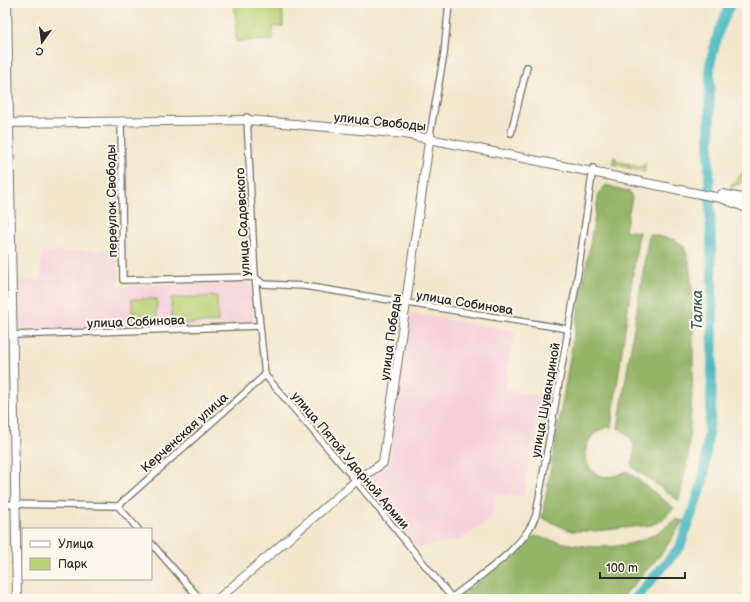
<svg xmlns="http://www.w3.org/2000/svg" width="750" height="602" viewBox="0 0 750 602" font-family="'Balsamiq Sans',sans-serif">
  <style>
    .built { fill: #f5cfda }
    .green { fill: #bbd276; stroke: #737e50 }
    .forest { fill: #94b467; stroke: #607049 }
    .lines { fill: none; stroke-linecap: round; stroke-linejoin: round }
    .river { stroke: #4bbac1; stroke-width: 10 }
    .street-casing { stroke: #716d63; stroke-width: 8 }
    .secondary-casing { stroke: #716d63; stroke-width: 10 }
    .street { stroke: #fff; stroke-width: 5.5 }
    .secondary { stroke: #fff; stroke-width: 8 }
    .labels { text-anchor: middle; stroke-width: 4; stroke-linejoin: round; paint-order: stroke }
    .street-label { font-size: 13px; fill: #2b2b2b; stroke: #fbf7ec }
    .water-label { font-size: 14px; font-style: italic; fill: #365d60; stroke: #fbf7ec }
  </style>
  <rect width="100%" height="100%" fill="#fbf7ec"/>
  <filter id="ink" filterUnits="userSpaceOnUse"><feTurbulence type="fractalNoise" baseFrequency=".025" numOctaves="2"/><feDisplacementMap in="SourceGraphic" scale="8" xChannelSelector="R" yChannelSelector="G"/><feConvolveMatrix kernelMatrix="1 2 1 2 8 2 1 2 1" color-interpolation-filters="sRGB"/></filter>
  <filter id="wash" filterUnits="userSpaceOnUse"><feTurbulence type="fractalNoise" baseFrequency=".012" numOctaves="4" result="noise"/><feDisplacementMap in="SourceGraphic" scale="16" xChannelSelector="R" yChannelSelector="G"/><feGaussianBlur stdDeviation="0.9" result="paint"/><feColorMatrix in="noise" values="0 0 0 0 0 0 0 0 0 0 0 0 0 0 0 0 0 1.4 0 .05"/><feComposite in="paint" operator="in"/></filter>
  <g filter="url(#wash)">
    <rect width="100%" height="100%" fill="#f2e7cc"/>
    <g class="built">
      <path d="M117,250l1,37 133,-5 3,40 -101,8 -135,-2 -1,-47 24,-1v-28z"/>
      <path d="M410,313l105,18 -10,58 34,7 -16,100 -27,-1 -5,25 -32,20 -42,8 -54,-66 26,-16z"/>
    </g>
    <g class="green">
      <path d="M235,3h47l1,23 -10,1v13l-37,1z"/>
      <path d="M614,157l2,1v3l27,6 2,-4v9l-32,-8z"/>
      <path d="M747,168v12l-17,8 1,-3z"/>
      <path d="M217,296l1,26 -46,2 -1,-26z"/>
      <path d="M132,299h25l-1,13 2,2v8l-2,2 -23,-1v-9l2,-2h-3z"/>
    </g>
    <g class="forest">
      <path d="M606,185l24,7 2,6 -7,32 14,2 -28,195c-40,4 -31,69 16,44l47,37 -13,13 -10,4 -55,6h-25l-29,-13 57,-325z"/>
      <path d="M649,234l26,6 9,6 5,16 4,38v73l-5,86 -9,42 -48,-35c7,-17 3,-30 -13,-38z"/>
      <path d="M675,519l8,2 -20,31 -42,47h-164l78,-63c48,13 100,21 140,-17z"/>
    </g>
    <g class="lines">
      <path class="river" d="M635,599l45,-52 23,-66 8,-71 2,-86 -4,-163 1,-97 9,-34 12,-27"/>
    </g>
  </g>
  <g filter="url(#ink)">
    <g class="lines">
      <defs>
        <g id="street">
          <path d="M247,117l8,160 10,98 91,106 96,117"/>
          <path d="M121,121l2,159 132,-3 8,7 41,2 264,43"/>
          <path d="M511,133l16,-66"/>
          <path d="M430,134l14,-80 5,-51"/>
          <path d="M3,308h10"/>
          <path d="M14,335l245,-9"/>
          <path d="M3,504l115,2"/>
          <path d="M118,506l147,-131"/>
          <path d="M118,506l20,23"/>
          <path d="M151,543l49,56"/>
          <path d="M450,599c28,-23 74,-49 86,-84l42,-242 15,-105"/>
        </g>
        <g id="secondary">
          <path d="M7,3l10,596"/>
          <path d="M3,123l245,-3 157,14 295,60 21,4 26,10"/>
          <path d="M722,194l25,5"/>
          <path d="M218,599l138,-118 27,-18 47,-328"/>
        </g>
      </defs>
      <use href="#street" class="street-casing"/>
      <use href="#secondary" class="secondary-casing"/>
      <use href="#street" class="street"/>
      <use href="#secondary" class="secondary"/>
    </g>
  </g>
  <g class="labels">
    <g class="street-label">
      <text transform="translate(380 121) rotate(6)" y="5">улица Свободы</text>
      <text transform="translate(111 201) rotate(-91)" y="5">переулок Свободы</text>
      <text transform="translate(242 222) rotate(-93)" y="5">улица Садовского</text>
      <text transform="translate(465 302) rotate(9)" y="5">улица Собинова</text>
      <text transform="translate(136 321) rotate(-2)" y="5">улица Собинова</text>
      <text transform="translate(390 337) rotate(-82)" y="5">улица Победы</text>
      <text transform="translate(545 400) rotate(-80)" y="5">улица Шувандиной</text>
      <text transform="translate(184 432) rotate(-42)" y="5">Керченская улица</text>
      <text transform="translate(351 460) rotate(50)" y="5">улица Пятой Ударной Армии</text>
    </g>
    <g class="water-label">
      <text transform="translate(697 310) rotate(-90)" y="5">Талка</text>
    </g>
  </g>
  <rect width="750" height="602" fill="none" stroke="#fbf7ec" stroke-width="16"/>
  <rect x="22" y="528" width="130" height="52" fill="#fbf7ec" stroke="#a8a59f"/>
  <rect x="30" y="541" width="20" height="6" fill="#ffffff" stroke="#a8a59f"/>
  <text x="58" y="548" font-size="12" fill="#2b2b2b">Улица</text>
  <rect x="30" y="558" width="20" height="12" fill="#bbd276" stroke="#a8a59f"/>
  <text x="58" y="568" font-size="12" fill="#2b2b2b">Парк</text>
  <g transform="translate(42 42) rotate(194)" stroke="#fbf7ec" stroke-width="3" paint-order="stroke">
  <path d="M0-3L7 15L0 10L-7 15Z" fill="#2b2b2b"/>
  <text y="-6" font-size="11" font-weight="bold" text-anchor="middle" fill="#2b2b2b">С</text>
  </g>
  <path d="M600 572v6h85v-6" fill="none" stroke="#2b2b2b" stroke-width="2"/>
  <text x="606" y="572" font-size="12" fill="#2b2b2b" stroke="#fbf7ec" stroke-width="3" paint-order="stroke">100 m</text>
</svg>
